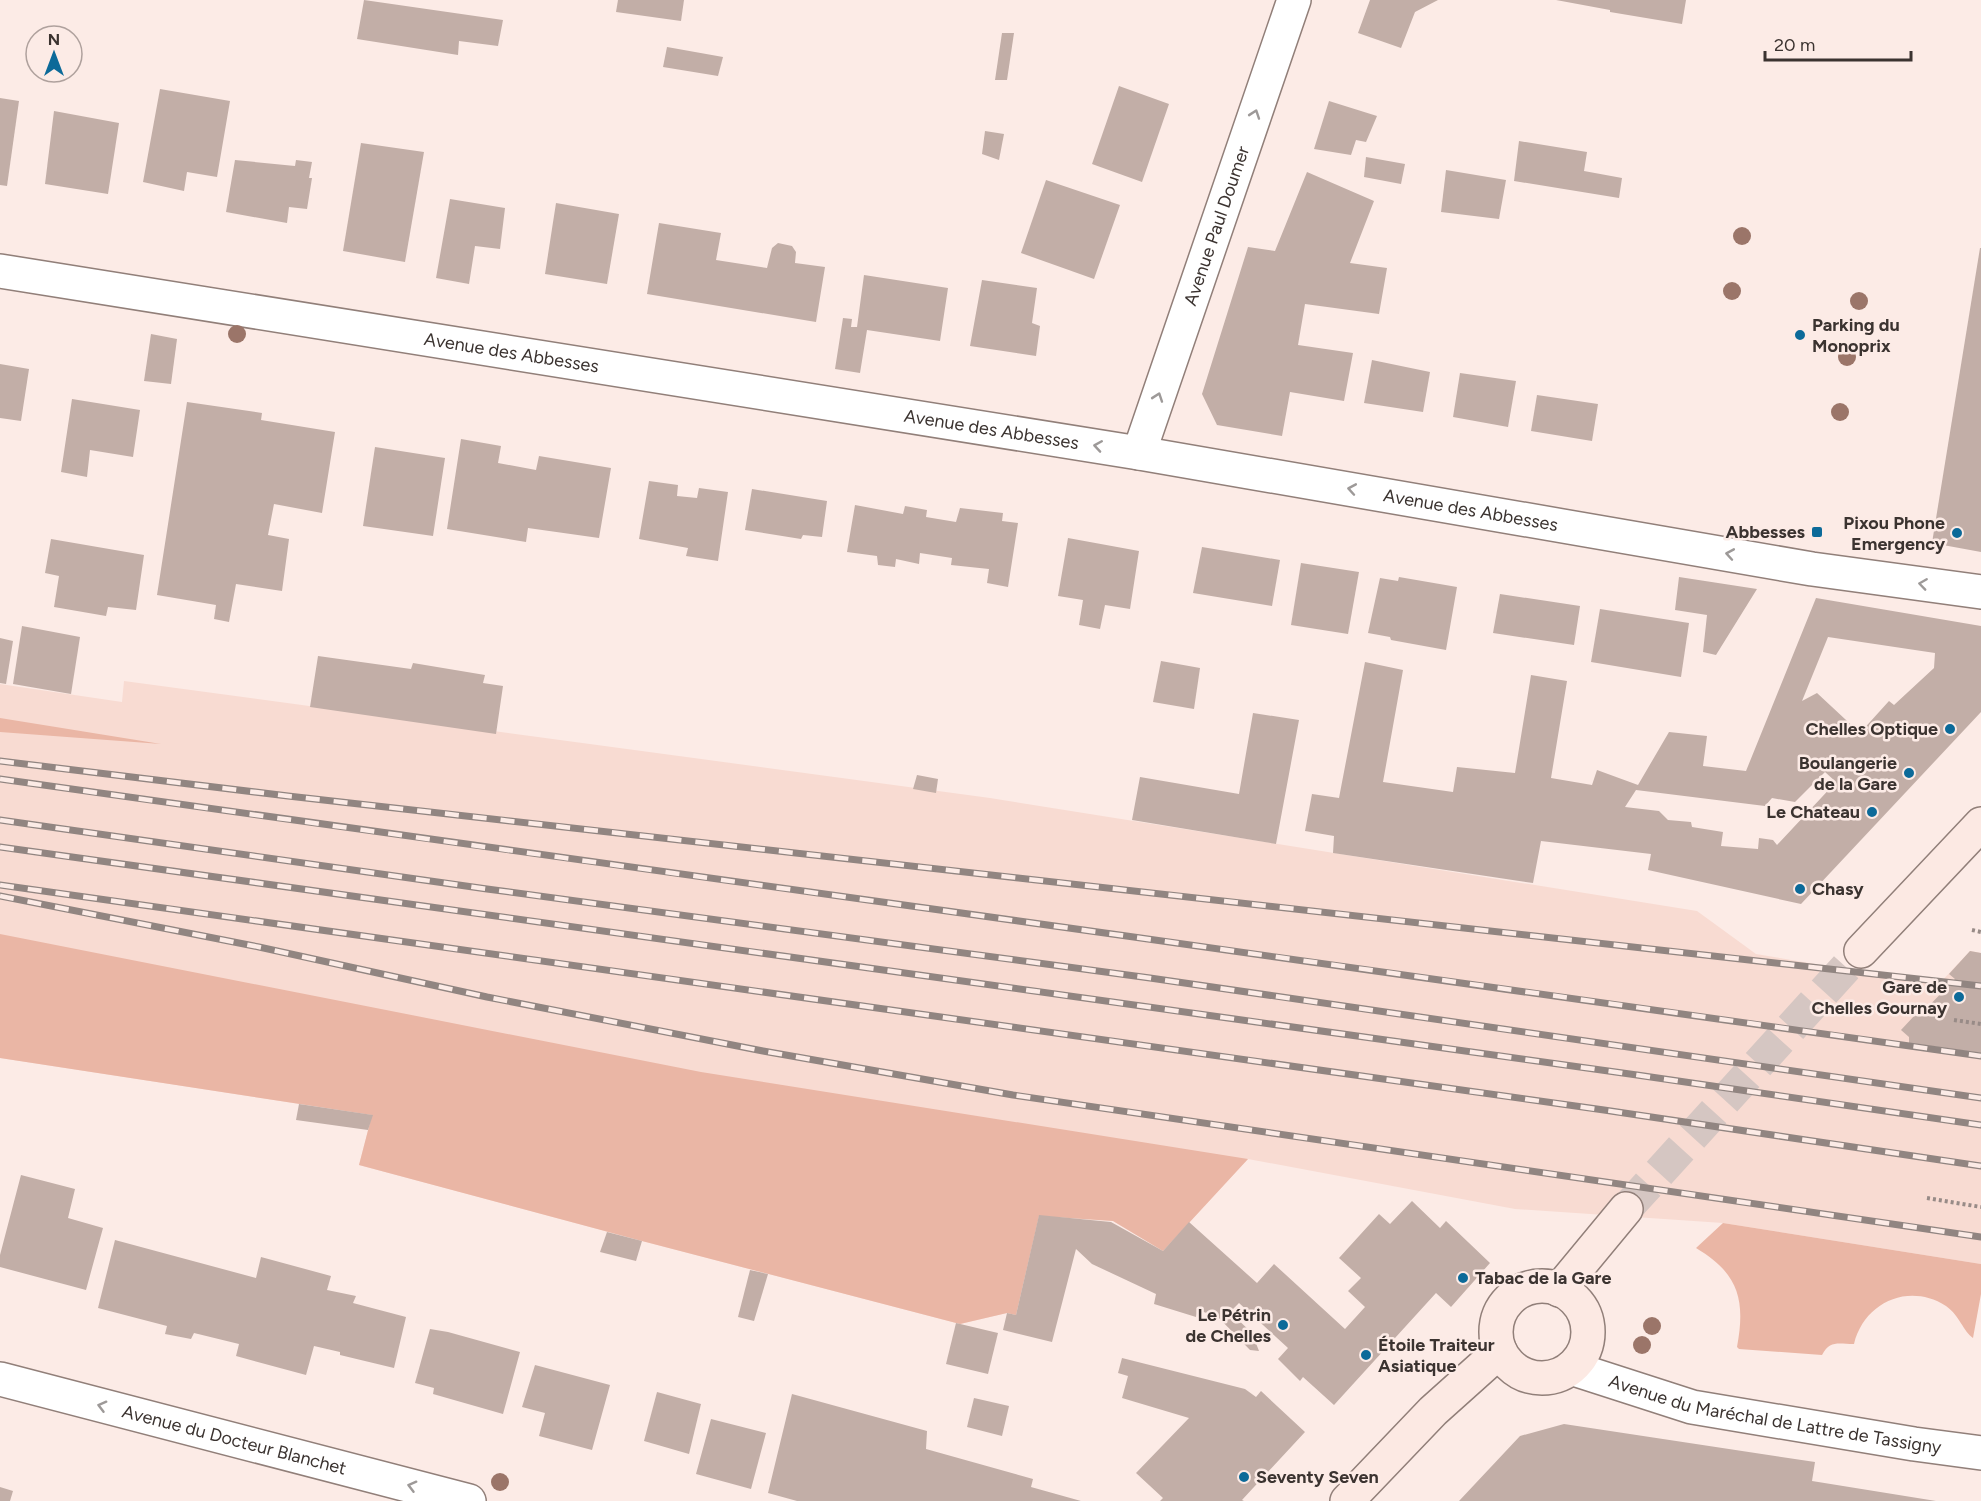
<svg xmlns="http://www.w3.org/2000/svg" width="1981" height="1501" viewBox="0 0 1981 1501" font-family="Figtree,sans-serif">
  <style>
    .built { fill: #f8dbd2 }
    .green { fill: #eab6a5 }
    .building { fill: #c2aea7; fill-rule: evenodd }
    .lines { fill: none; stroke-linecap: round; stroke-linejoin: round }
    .secondary-tunnel { stroke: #d5c6c2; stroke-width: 33; stroke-dasharray: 33 16; stroke-linecap: butt }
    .street-casing { stroke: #917f79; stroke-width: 36 }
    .secondary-casing { stroke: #917f79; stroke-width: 36 }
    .path { stroke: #988b87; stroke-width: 4; stroke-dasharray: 3 3; stroke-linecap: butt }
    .street { stroke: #fff; stroke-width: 33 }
    .secondary { stroke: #fce9e3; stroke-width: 33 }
    .rail-casing { stroke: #918581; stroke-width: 7 }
    .rail { stroke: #fcebe6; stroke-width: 4.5; stroke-dasharray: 14; stroke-linecap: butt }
    .tree { fill: #9b7569 }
    .oneway { stroke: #9d9998 }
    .poi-dot { fill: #0c6a99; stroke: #fcebe6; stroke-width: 2 }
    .labels { text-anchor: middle; stroke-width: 5; stroke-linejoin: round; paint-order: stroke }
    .street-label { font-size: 18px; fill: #3b3330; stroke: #fcebe6 }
    .poi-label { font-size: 18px; font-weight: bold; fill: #3b3330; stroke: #fcebe6; text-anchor: end }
  </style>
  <rect width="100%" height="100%" fill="#fcebe6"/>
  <path class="built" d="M124,681l866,117 707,113 59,43 182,31 32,-34 11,2v311l-258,-41 -208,-14 -267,-50 -85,92 -50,-30 -74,-5 -23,99 -9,-2 -47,11 -318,-83 -283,-76 13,-50 -372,-57v-374l122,18z"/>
  <g class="green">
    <path d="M0,718l161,26 -161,-12z"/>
    <path d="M0,934l701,138 547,87 -85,92 -50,-30 -74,-5 -23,99 -9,-2 -47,11 -318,-83 -283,-76 13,-50 -372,-57z"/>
    <path d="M1723,1223l258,41v30l-8,44c-10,-7 -13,-22 -27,-32 -38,-24 -82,-3 -92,38 -16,0 -24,-4 -32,11l-83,-6 -2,-2c9,-48 1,-74 -41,-99z"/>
  </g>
  <g class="building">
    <path d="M364,0l139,20 -5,26 -39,-5 -1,14 -101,-16z"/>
    <path d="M618,0h66l-3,21 -65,-9z"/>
    <path d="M1370,0h68l-23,12 -14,36 -43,-15z"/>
    <path d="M1556,0h130l-4,24 -72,-12v-2z"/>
    <path d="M1002,33h12l-7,47h-12z"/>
    <path d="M667,47l56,10 -5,19 -55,-9z"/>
    <path d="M1119,86l50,18 -27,78 -50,-18z"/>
    <path d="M160,89l70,12 -13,76 -30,-5 -3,19 -41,-9z"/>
    <path d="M0,98l19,3 -12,85 -7,-1z"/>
    <path d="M1329,101l48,15 -11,26 -10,-2 -5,15 -37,-6z"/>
    <path d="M54,111l65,12 -11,71 -63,-10z"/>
    <path d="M985,131l19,3 -5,26 -17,-6z"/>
    <path d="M1519,141l68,11 -3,19 38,7 -3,20 -105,-17z"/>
    <path d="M361,143l63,9 -19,110 -62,-11z"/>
    <path d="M1366,157l39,7 -4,20 -37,-7z"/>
    <path d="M235,160l60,6 1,-6 16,2 -3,16h3l-5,31 -18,-2 -2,16 -61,-11z"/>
    <path d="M1446,170l60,10 -7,39 -58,-7z"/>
    <path d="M1307,172l67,29 -24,62 37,5 -8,46 -74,-10 -7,41 55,8 -9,48 -54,-9 -8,44 -65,-11 -15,-31 46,-147 27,4z"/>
    <path d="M1046,180l74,25 -26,74 -73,-26z"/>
    <path d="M450,199l55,9 -5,41 -25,-3 -6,38 -33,-6z"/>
    <path d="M556,203l63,11 -12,70 -62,-10z"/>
    <path d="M659,223l62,10 -5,27 51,8 5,-20 6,-5 14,3 4,6 -1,11 30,4 -9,55 -169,-28z"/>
    <path d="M1980,248h1v304l-49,-9z"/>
    <path d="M864,275l84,13 -8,53 -73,-11 -7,43 -25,-4 8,-51 9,1 -1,8h6z"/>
    <path d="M982,280l55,8 -5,35 8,3 -4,30 -66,-10z"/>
    <path d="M151,334l26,5 -6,45 -27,-3z"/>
    <path d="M1372,360l58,12 -7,40 -59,-9z"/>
    <path d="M0,364l29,5 -8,52 -21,-3z"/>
    <path d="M1460,373l56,8 -8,46 -55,-10z"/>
    <path d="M1537,395l61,9 -6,37 -61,-10z"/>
    <path d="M72,399l68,11 -7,47 -43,-7 -3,27 -26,-5z"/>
    <path d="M187,402l75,11 -1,7 74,12 -13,81 -48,-9 -6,31 21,4 -7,52 -46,-7 -7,38 -15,-3 2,-14 -59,-10z"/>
    <path d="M461,439l40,7 -3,17 38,7 3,-14 72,12 -12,70 -71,-10 -2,14 -79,-13z"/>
    <path d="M375,447l70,11 -12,78 -70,-10z"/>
    <path d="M649,481l29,4 -1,11 20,2 2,-10 29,4 -10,69 -32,-5 2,-8 -49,-9z"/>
    <path d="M752,489l75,12 -5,36 -19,-2 -2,4 -56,-9z"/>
    <path d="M855,505l48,9 2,-8 22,4 -1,7 30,5 4,-14 43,5 -1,8 16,2 -10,64 -21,-4 2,-14 -38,-4 1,-7 -32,-5 -1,11 -23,-5 -1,8 -17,-2 -1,-9 -30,-4z"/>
    <path d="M1068,538l71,13 -9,58 -25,-4 -5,24 -21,-4 4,-25 -25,-4z"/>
    <path d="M51,539l93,16 -8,55 -28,-3 -2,9 -52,-9 5,-31 -14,-3z"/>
    <path d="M1202,547l78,13 -8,46 -79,-13z"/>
    <path d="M1301,563l58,9 -11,62 -57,-9z"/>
    <path d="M1399,577l58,10 -11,63 -55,-10 -1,-3 -22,-4 12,-55 18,3z"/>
    <path d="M1679,577l78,12 -41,66 -13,-3 4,-37 -32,-5z"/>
    <path d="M1500,594l80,12 -6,39 -81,-12z"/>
    <path d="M1816,598l165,28v86l-180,192 -153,-34 3,-16 -110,-13 -8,42 -200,-30 1,-17 -29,-5 7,-37 27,4 26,-136 38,8 -20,112 70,10 4,-25 58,6 16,-98 36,6 -16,97 41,7 5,-15 41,15 31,-53 38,4 -4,30 43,5zM1828,637l107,16 -1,15 -40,37 -5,-4 -29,32 -43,-40 -15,8zM1825,772l11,10 -59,63 -4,-5 -14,-2 -1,11 -37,-3 2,-14 -31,-5 -1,-5 -23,-2 -9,-9 -34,-4 11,-17 129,16 7,-8 23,4z"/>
    <path d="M1600,609l89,14 -8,54 -90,-15z"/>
    <path d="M22,626l58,11 -9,57 -58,-10z"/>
    <path d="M0,638l13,3 -7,43 -6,-1z"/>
    <path d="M318,656l93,13 2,-6 72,12 -2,8 20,3 -7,48 -186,-27z"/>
    <path d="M1161,661l39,7 -6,41 -41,-7z"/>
    <path d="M1253,713l46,7 -23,124 -144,-24 8,-43 99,17z"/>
    <path d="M917,775l21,4 -2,14 -23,-4z"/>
    <path d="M1970,951l11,2v100l-72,-10v-6l-8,-7 14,-15h5l35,-36 -6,-5z"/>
    <path d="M299,1104l74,11 -5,15 -72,-10z"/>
    <path d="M21,1175l54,14 -7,29 35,10 -17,62 -86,-23v-12z"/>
    <path d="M1412,1201l28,27 6,-7 44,42 -39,44 -15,-14 -102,112 -31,-28 -3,4 -22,-22 10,-11 -49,-45 -9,9 22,21 7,18 -9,-1 -32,-33 -20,-7 -2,7 -42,-13 2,-10 -64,-30 -16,-15 -24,93 -49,-12 4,-17 9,2 23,-100 72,7 52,29 26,-29 68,61 17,-19 71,65 20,-22 -17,-16 13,-13 -22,-20 40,-44 11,10z"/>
    <path d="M607,1232l35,9 -6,20 -36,-9z"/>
    <path d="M115,1240l141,38 5,-21 70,19 -4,14 29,6 -3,7 53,14 -12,51 -54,-13v-3l-26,-6 -8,29 -70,-19 3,-12 -45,-11 -3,6 -26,-5 2,-8 -69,-18z"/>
    <path d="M750,1270l18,4 -14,47 -16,-4z"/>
    <path d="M956,1323l42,10 -10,41 -42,-10z"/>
    <path d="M430,1329l18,3 72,20 -17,62 -70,-20 1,-6 -19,-5z"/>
    <path d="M1122,1358l123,31 11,8 5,-6 44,41 -63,68 2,1h-84l3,-3 -27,-25 53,-55 -67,-20 6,-22 -10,-3z"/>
    <path d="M535,1365l75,20 -18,65 -53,-14 6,-23 -23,-6z"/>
    <path d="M657,1392l44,12 -12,50 -45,-13z"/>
    <path d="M792,1394l135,37 -1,18 107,30 -2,8 50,14h-284l-29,-8z"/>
    <path d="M974,1398l35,8 -7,30 -35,-9z"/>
    <path d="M711,1419l55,14 -15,56 -55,-15z"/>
    <path d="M1564,1424l251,38 -3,19 124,20h-477l61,-65z"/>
    <path d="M0,1487l13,4 -3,10h-10z"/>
  </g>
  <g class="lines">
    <path class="secondary-tunnel" d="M1626,1209l235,-258"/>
    <defs>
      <g id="street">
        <path id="s1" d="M0,271l1139,182 673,116 169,23"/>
        <path id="s2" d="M1139,453l155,-453"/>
        <path id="s3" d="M1571,1368l121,39 222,37 67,9"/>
        <path id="s4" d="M0,1379l469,122"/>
      </g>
      <g id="secondary">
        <path d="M1861,951l120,-127"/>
        <circle cx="1542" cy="1332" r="46"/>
        <path d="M1559,1290l67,-81"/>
        <path d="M1347,1501l86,-90 67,-60"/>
      </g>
    </defs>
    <use href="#street" class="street-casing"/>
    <use href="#secondary" class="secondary-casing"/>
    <g class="path">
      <path d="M1972,930l9,2"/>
      <path d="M1954,1020l27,4"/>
      <path d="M1927,1198l54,9"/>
    </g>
    <use href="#street" class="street"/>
    <use href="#secondary" class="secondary"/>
    <defs>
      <g id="rail">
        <path d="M0,761l288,35 1693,190"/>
        <path d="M0,779c660,93 1321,183 1981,277"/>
        <path d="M0,820l487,69 663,89 831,120"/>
        <path d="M0,847l1637,228 344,50"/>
        <path d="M0,885l1604,225 377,56"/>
        <path d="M0,896l259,51 228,50 276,54 250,44 968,142"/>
      </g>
    </defs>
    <use href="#rail" class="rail-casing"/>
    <use href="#rail" class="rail"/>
  </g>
  <g class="tree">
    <circle cx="1742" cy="236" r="9"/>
    <circle cx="1732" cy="291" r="9"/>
    <circle cx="1859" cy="301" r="9"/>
    <circle cx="237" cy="334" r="9"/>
    <circle cx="1847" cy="357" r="9"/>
    <circle cx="1840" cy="412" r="9"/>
    <circle cx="1652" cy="1326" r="9"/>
    <circle cx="1642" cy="1345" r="9"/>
    <circle cx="500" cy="1482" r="9"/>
  </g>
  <defs><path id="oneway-chevron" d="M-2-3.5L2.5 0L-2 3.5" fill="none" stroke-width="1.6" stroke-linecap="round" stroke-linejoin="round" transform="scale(1.5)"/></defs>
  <g class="oneway">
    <use href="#oneway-chevron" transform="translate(1255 114) rotate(-71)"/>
    <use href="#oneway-chevron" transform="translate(1158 397) rotate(-71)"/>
    <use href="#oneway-chevron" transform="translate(1098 446) rotate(-171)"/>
    <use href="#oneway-chevron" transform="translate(1352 489) rotate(-170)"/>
    <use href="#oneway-chevron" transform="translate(1730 554) rotate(-170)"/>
    <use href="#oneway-chevron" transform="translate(1923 584) rotate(-172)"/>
    <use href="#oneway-chevron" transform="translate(102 1406) rotate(-165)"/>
    <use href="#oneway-chevron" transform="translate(412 1486) rotate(-165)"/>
  </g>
  <g class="poi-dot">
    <circle cx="1800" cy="335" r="6"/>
    <rect x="1811" y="526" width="12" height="12" rx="3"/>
    <circle cx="1957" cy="533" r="6"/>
    <circle cx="1950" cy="729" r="6"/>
    <circle cx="1909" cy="773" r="6"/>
    <circle cx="1872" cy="812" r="6"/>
    <circle cx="1800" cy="889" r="6"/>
    <circle cx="1959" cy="997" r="6"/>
    <circle cx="1463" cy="1278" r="6"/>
    <circle cx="1283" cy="1325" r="6"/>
    <circle cx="1366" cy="1355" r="6"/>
    <circle cx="1244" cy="1477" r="6"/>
  </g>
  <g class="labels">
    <g class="street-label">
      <text dy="6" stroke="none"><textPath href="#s2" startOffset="240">Avenue Paul Doumer</textPath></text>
      <text dy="6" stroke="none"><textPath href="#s1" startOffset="518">Avenue des Abbesses</textPath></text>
      <text dy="6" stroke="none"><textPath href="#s1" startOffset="1004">Avenue des Abbesses</textPath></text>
      <text dy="6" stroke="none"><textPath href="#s1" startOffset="1490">Avenue des Abbesses</textPath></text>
      <text dy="6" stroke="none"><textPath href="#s3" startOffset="210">Avenue du Maréchal de Lattre de Tassigny</textPath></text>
      <text dy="6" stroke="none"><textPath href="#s4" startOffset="242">Avenue du Docteur Blanchet</textPath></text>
    </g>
    <g class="poi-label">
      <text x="1812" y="331" text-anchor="start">Parking du<tspan x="1812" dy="21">Monoprix</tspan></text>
      <text x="1945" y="529">Pixou Phone<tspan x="1945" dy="21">Emergency</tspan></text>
      <text x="1805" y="538">Abbesses</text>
      <text x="1938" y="735">Chelles Optique</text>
      <text x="1897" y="769">Boulangerie<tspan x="1897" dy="21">de la Gare</tspan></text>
      <text x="1860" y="818">Le Chateau</text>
      <text x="1812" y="895" text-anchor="start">Chasy</text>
      <text x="1947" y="993">Gare de<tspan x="1947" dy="21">Chelles Gournay</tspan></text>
      <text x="1475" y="1284" text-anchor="start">Tabac de la Gare</text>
      <text x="1271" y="1321">Le Pétrin<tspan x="1271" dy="21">de Chelles</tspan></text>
      <text x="1378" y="1351" text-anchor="start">Étoile Traiteur<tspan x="1378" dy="21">Asiatique</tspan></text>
      <text x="1256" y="1483" text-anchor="start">Seventy Seven</text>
    </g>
  </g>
  <g transform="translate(54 54)"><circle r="28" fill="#fcebe6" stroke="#afa19d" stroke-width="1.5"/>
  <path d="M0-4.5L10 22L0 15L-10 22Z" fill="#0c6a99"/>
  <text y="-9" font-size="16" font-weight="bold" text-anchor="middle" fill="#3b3330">N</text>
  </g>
  <path d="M1765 51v9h146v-9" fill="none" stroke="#3b3330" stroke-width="3"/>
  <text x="1774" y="51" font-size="18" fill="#3b3330" stroke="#fcebe6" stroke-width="4.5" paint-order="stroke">20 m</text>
</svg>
